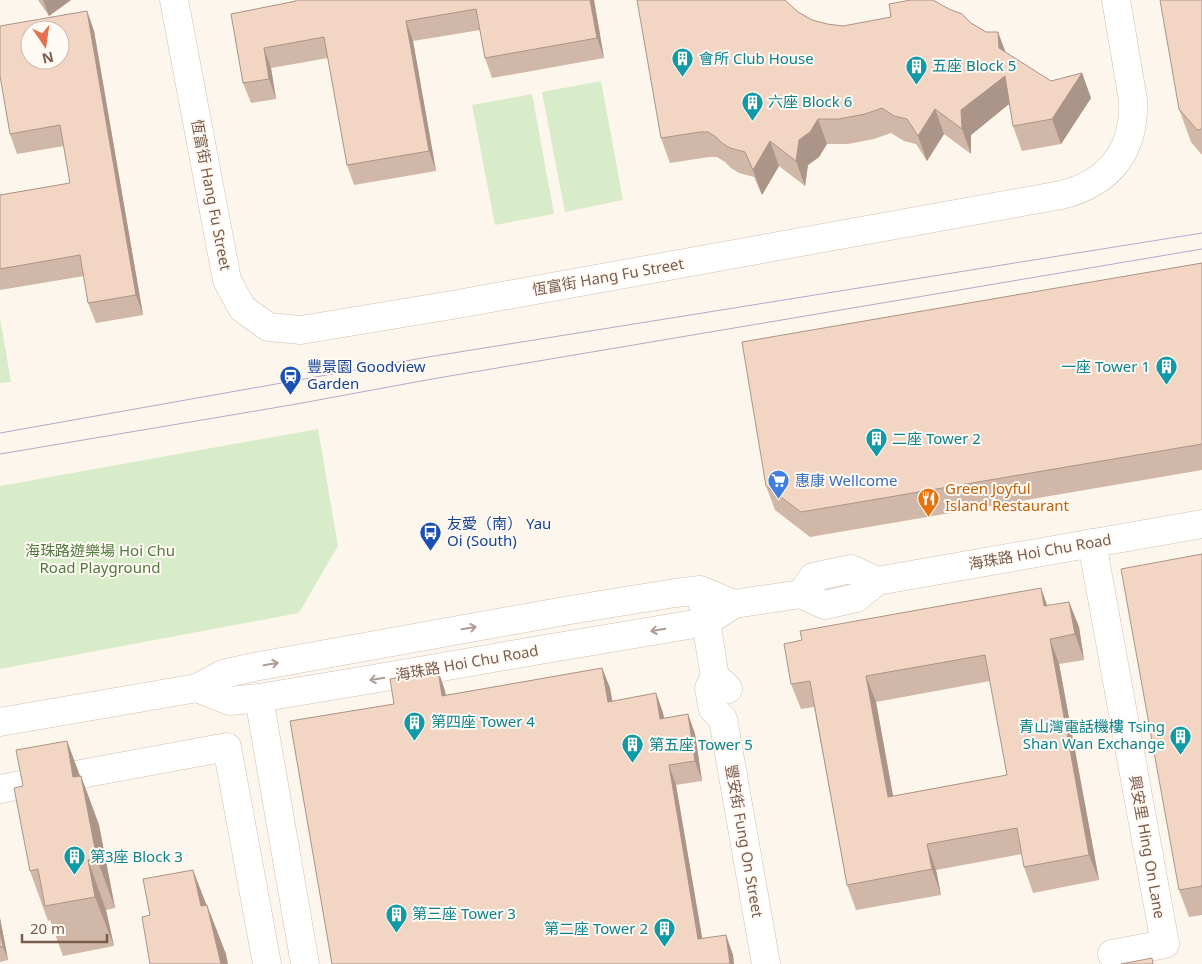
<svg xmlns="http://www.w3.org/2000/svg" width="1202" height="964" viewBox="0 0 1202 964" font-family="'Noto Sans','Noto Sans TC',sans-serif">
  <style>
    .green { fill: #d8ecc9 }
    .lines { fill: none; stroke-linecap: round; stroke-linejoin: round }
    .minor-casing { stroke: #d1beb0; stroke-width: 29 }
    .minor { stroke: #fff; stroke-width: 28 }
    .tram { stroke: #b9a8c9; stroke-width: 1 }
    .wall { fill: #d1b7a8; fill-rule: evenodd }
    .shaded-wall { fill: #aa9588 }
    .building { fill: #f3d5c3; stroke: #aa9588; fill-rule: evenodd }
    .oneway { stroke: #af9d94 }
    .labels { text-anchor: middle; stroke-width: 4; stroke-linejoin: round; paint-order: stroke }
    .culture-label { font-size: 15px; fill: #0d838f; stroke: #fffaf3; text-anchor: start }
    .street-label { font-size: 15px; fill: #7a5c4d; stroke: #fffaf3 }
    .transit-label { font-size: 15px; fill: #164399; stroke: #fffaf3; text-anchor: start }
    .shop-label { font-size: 15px; fill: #366cbe; stroke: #fffaf3; text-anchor: start }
    .food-label { font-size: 15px; fill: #c56008; stroke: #fffaf3; text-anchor: start }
    .park-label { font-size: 15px; fill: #537a41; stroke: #fffaf3 }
  </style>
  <rect width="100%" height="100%" fill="#fdf6ec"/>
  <g class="green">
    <path d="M601,81l22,119 -58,12 -23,-120z"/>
    <path d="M532,94l22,120 -59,11 -23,-120z"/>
    <path d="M0,318l11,64 -11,1z"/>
    <path d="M318,429l20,117 -39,67 -299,56v-183z"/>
  </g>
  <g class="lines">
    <defs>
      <g id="minor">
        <path d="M174,0l53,280 15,28 26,19 33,3 157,-26 603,-109c49,-12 74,-44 72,-95l-17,-100"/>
        <path d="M1092,543l73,401 -53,10"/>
        <path d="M801,594l12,-17 38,-8 26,12"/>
        <path d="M703,604l12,73 12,10 1,2"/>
        <path d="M715,677l-6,11 2,11 2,10 10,10 43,245"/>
        <path d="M197,688l33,13 29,-3 114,-19 155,-27 178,-30 28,-18 67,-10 24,11 31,-7 21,-17 325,-57"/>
        <path d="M259,698l46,266"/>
        <path d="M0,722l197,-34 26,-14 31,-7 316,-57 105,-17 25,-3 34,14"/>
        <path d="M0,789l227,-42 40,217"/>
      </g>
    </defs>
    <use href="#minor" class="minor-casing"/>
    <use href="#minor" class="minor"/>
    <g class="tram">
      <path d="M0,433l428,-76 774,-124"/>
      <path d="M0,454l291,-49 141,-26 770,-130"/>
    </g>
  </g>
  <g class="wall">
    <path d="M38,0h33l-22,16z"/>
    <path d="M296,0h298l10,58 -112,20 -7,-20 -5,-28 -67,11 23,130 -82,14 -7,-20 -19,-107 -57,10 5,31 -25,4 -8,-20 -12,-69 65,-13z"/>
    <path d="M1202,0v155l-11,-13 -12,-33z"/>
    <path d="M87,11l7,20 49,284 -47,8 -8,-20 -4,-27 -84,14v-95l70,-12 -6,-37 -47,8 -7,-20z"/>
    <path d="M798,12l14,8 15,4 16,2 128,-3 15,9h12l8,21 45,28 31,-8 9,25 -30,46 -39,7 -9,-25 -4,-22 -38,31v19l-27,-20 -17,27 -11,-17 -12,-3 -13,-8 -17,6 -26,5h-21l-8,13 -11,8 -3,21 -26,-20 -17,29 -8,-18 -15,-4 -8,-5 -6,-6 -8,-5h-8l-39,6 -9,-25z"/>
    <path d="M1202,263v207l-392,67 -35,-27 -9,-24z"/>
    <path d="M1202,554v361l-13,2 -10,-27z"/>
    <path d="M1069,602l10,25 5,33 -25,4 40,216 -66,13 -9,-26 -2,-13 -86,16 5,25 -85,15 -9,-25 -33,-178 -13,2 -10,-25 256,-78zM990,681l17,94 -114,21 -17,-94z"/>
    <path d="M602,668l8,20 2,13 44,-8 7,20 1,5 24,-4 7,20 7,47 -26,4 26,154 24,-4 7,20 1,9h-402l-42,-243 104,-17 -4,-25 48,-9 7,21 1,4z"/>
    <path d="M67,741l13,35h1l18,49 16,83 -9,2 8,36 -51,10 -13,-36 -2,1 -18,-50 -7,-85z"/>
    <path d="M0,918l8,42 -8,2z"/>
  </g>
  <g class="shaded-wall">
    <path d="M43,0h28l-22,16z"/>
    <path d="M590,0h4l10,58 -7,-20z"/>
    <path d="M87,11l7,20 49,284 -7,-20z"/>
    <path d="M406,21l7,20 23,130 -7,-20z"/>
    <path d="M998,32l9,25 -8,-9z"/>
    <path d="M264,48l7,20 5,31 -7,-20z"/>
    <path d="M1082,73l9,25 -30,46 -9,-25z"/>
    <path d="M1005,76l9,24 -43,35v19l-9,-25 -1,-19z"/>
    <path d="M935,109l9,25 -17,27 -9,-25z"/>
    <path d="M818,119l9,25 -8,13 -11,8 -3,21 -9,-25 3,-21z"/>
    <path d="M770,141l9,25 -17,29 -9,-25z"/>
    <path d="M1041,588l9,25 -6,-7z"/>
    <path d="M1069,602l10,25 5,33 -9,-26z"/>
    <path d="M1050,639l9,25 40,216 -10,-25z"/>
    <path d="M602,668l8,20 6,34 -8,-20z"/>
    <path d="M438,670l7,21 4,25 -7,-20z"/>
    <path d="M866,676l10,26 22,121 -10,-26z"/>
    <path d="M656,693l7,20 5,26 -8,-20z"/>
    <path d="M688,714l7,20 7,47 -7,-20z"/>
    <path d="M67,741l16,43 -2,-8 18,49 16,83 -18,-49 -24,-82z"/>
    <path d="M669,765l7,20 30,175 -8,-21z"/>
    <path d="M927,844l9,26 5,25 -9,-26z"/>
    <path d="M88,860l18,50 8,36 -19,-49z"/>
    <path d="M193,870l17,44 -3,-9 19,49 2,10h-7l-20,-58z"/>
    <path d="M0,918l8,42 -5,-13 -3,-16z"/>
    <path d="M726,935l7,20 1,9h-4z"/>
  </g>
  <g class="building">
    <path d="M296,0h294l7,38 -112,20 -9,-49 -70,12 23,130 -82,14 -23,-128 -60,11 5,31 -26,4 -12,-69 65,-13z"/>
    <path d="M637,0h148l13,12 14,8 15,4 16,2 48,-9 -2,-13 22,-4h22l16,9 13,5 9,9 15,9h12l1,16 52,33 31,-8 -30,46 -39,7 -8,-50 -44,34 1,19 -27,-20 -17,27 -11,-17 -13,-3 -12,-8 -17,6 -26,5h-21l-8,13 -11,8 -3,21 -26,-20 -17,29 -8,-18 -15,-4 -8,-5 -6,-6 -8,-5h-8l-39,6z"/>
    <path d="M1160,0h42v129l-5,1 -18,-21z"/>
    <path d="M87,11l49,284 -48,8 -8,-48 -80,14v-74l70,-12 -10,-58 -50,9 -10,-58v-50zM30,30h30v30h-30z"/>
    <path d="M1202,263v181l-401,68 -35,-26 -24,-144z"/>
    <path d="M1202,554v332l-23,4 -58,-321z"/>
    <path d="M1041,588l3,18 25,-4 6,32 -25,5 39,216 -65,12 -7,-39 -90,16 5,25 -85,16 -37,-204 -19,3 -7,-40 18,-4 -2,-9zM985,655l22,120 -119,22 -22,-121z"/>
    <path d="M602,668l6,34 48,-9 4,26 28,-5 7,47 -26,4 29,174 28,-4 4,29h-398l-42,-243 104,-17 -4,-25 48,-9 4,26z"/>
    <path d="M67,741l6,36 8,-1 16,83 -9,1 7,37 -50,9 -7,-37 -8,2 -16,-83 9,-2 -7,-36z"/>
    <path d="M193,870l8,36 6,-1 14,59h-71l-8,-47 8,-2 -7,-36z"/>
    <path d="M0,931l3,16h-3z"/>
    <path d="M1152,958l1,6h-32z"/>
  </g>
  <defs><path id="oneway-shaft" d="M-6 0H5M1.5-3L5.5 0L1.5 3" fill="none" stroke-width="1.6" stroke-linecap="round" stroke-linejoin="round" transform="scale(1.25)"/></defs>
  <g class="oneway">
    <use href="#oneway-shaft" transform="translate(469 628) rotate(-10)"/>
    <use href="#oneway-shaft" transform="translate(658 630) rotate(171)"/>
    <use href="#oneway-shaft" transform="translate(271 664) rotate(-10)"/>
    <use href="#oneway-shaft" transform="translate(377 679) rotate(170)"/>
  </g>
  <defs>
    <symbol id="building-pin" viewBox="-11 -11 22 30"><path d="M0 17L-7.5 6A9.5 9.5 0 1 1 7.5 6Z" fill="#0f9aa8" stroke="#fffaf3"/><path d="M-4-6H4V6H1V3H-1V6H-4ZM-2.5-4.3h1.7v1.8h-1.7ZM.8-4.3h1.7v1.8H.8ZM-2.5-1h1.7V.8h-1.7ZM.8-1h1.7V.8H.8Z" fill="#fff"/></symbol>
    <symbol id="station-pin" viewBox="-11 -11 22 30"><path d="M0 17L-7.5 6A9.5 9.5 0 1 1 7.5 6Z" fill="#1a4fb4" stroke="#fffaf3"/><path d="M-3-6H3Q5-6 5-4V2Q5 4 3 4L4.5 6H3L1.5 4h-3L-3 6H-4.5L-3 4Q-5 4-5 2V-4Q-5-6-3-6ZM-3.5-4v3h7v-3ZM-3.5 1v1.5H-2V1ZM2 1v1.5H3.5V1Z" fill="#fff"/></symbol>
    <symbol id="supermarket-pin" viewBox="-11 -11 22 30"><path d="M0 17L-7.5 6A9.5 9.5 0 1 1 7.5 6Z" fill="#3f7fe0" stroke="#fffaf3"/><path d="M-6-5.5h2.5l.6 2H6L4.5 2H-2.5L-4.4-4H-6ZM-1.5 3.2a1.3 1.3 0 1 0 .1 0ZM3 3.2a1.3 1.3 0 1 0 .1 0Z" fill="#fff"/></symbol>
    <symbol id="restaurant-pin" viewBox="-11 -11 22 30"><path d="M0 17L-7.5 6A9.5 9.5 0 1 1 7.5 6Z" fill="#e8710a" stroke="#fffaf3"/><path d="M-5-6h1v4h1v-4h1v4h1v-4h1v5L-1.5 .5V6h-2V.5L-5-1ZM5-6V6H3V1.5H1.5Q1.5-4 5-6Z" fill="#fff"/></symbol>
    <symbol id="bus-pin" viewBox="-11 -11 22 30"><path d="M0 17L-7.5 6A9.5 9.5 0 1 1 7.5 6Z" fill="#1a4fb4" stroke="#fffaf3"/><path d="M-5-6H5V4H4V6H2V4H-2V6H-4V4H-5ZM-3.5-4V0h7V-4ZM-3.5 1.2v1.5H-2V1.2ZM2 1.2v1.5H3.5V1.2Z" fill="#fff"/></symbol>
  </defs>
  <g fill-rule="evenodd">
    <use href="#building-pin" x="670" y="46" width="25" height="34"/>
    <use href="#building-pin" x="904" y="54" width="25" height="34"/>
    <use href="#building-pin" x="740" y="90" width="25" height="34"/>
    <use href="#building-pin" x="1154" y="354" width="25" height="34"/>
    <use href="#station-pin" x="278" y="364" width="25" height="34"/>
    <use href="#building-pin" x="864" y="426" width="25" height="34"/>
    <use href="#supermarket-pin" x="766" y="468" width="25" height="34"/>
    <use href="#restaurant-pin" x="916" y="486" width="25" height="34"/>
    <use href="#bus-pin" x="418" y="520" width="25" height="34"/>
    <use href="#building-pin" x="402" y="710" width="25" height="34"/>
    <use href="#building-pin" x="1168" y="724" width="25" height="34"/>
    <use href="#building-pin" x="620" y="732" width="25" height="34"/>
    <use href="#building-pin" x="62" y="844" width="25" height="34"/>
    <use href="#building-pin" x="384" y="902" width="25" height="34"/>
    <use href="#building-pin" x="652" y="916" width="25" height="34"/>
  </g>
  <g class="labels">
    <g class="culture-label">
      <text x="699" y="64">會所 Club House</text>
      <text x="932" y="71">五座 Block 5</text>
      <text x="768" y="107">六座 Block 6</text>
      <text x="1150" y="372" text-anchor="end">一座 Tower 1</text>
      <text x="892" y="444">二座 Tower 2</text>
      <text x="431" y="727">第四座 Tower 4</text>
      <text x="1165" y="732" text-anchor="end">青山灣電話機樓 Tsing<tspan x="1165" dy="17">Shan Wan Exchange</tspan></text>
      <text x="649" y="750">第五座 Tower 5</text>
      <text x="90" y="862">第3座 Block 3</text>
      <text x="412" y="919">第三座 Tower 3</text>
      <text x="648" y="934" text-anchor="end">第二座 Tower 2</text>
    </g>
    <g class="street-label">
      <text transform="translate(211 195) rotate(79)" y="5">恆富街 Hang Fu Street</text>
      <text transform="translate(608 277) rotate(-10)" y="5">恆富街 Hang Fu Street</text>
      <text transform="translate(1040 552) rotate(-10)" y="5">海珠路 Hoi Chu Road</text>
      <text transform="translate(467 663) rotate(-10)" y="5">海珠路 Hoi Chu Road</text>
      <text transform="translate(744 841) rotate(80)" y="5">豐安街 Fung On Street</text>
      <text transform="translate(1147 847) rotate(80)" y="5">興安里 Hing On Lane</text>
    </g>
    <g class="transit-label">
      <text x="307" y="372">豐景園 Goodview<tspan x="307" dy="17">Garden</tspan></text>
      <text x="447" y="529">友愛（南） Yau<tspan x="447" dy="17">Oi (South)</tspan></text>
    </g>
    <g class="shop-label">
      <text x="795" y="486">惠康 Wellcome</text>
    </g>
    <g class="food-label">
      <text x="945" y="494">Green Joyful<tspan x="945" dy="17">Island Restaurant</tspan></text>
    </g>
    <g class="park-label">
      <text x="100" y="556">海珠路遊樂場 Hoi Chu<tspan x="100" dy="17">Road Playground</tspan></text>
    </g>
  </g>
  <g transform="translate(45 45) rotate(167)"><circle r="24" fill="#fffaf3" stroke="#cabbb1"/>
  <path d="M0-4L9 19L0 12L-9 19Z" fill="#e76f51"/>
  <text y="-8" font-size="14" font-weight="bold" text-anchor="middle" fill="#7a5c4d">N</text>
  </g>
  <path d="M22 934v8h85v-8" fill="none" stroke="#7a5c4d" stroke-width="2.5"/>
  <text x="30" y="934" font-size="15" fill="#7a5c4d" stroke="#fffaf3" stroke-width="4" paint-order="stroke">20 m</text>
</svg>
